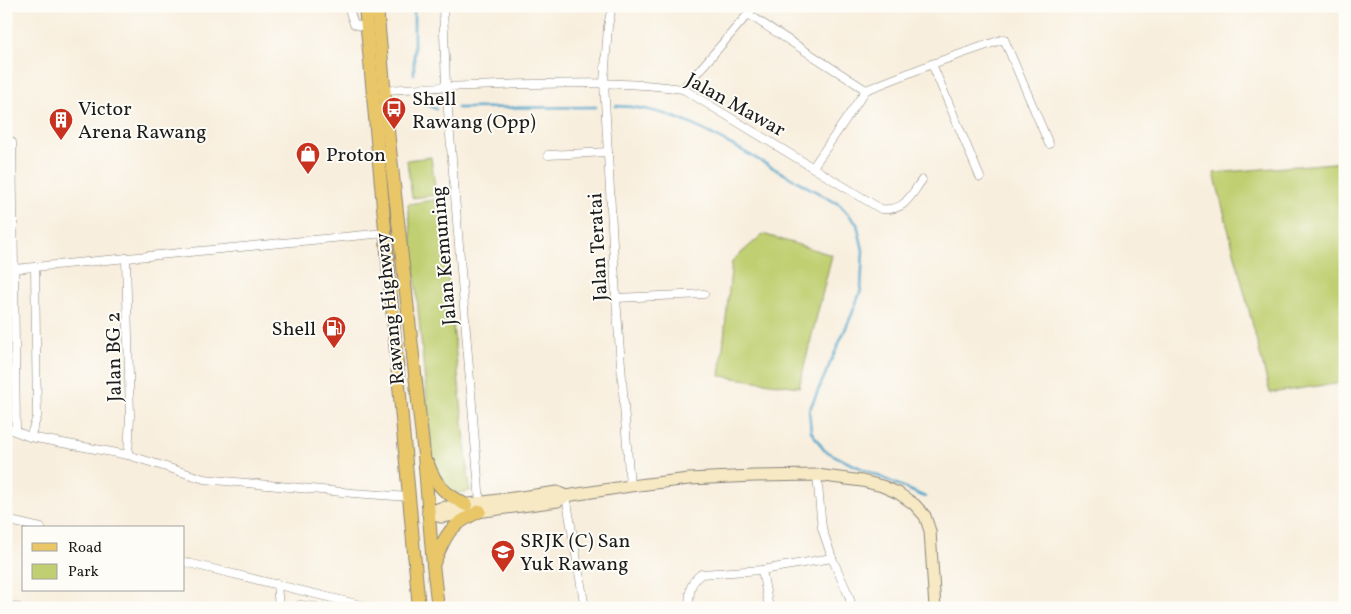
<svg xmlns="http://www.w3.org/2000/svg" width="1351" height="614" viewBox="0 0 1351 614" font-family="Vollkorn,serif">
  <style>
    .green { fill: #c0cf71; stroke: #6e7646 }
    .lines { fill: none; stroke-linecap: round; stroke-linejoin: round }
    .stream { stroke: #4ea4ca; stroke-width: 2.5 }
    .street-casing { stroke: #8a857c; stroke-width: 9 }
    .secondary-casing { stroke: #8a857c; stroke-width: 13 }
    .primary-casing { stroke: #8a857c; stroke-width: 14 }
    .street { stroke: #fff; stroke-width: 8 }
    .secondary { stroke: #f6e9c3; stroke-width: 11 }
    .primary { stroke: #e9c769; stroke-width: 12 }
    .labels { text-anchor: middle; stroke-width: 4; stroke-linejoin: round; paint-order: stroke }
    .poi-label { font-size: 20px; fill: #1c1c1c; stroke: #fdfcf7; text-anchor: start }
    .street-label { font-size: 20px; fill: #1c1c1c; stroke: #fdfcf7 }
  </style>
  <rect width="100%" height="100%" fill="#fdfcf7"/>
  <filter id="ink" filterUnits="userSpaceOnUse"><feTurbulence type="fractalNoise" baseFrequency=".02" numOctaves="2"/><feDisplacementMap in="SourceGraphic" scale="10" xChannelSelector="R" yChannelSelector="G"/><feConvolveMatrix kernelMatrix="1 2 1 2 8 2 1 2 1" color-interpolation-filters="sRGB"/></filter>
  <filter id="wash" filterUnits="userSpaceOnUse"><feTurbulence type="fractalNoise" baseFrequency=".0096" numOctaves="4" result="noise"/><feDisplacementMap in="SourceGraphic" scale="20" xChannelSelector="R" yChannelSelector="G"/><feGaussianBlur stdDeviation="1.12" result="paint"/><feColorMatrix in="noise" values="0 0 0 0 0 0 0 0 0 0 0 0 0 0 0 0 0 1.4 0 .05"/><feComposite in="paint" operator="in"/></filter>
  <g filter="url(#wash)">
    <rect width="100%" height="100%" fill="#f8eedd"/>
    <g class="green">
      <path d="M431,157l5,38 -24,3 -5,-38z"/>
      <path d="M1345,162v220l-75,11 -56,-220z"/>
      <path d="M440,199l30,292 -14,3c-16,-12 -18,-21 -24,-39l-24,-251z"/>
      <path d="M763,234l69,21 -33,132 -79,-11 12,-115z"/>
    </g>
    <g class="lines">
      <g class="stream">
        <path d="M414,74v-68"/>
        <path d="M414,95l10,8 12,6"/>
        <path d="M616,106c52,1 90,25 134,49 30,17 60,33 90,50l17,19 6,26 -2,40 -9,24 -43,97 2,20 13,19 23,12 78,35"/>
        <path d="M457,108l139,-1"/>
      </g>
    </g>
  </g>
  <g filter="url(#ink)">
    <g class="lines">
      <defs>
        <g id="street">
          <path d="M348,6l6,18 13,4"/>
          <path d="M443,6l3,80 34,417"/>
          <path d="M612,6l-4,20 -4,56 12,216 14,188"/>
          <path d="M748,14l118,76 -53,77"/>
          <path d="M932,64l48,113"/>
          <path d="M683,89l72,-83"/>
          <path d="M384,90c50,-3 100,-5 150,-6 50,-1 99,-2 149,5l198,120c24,2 28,-11 41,-29"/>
          <path d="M866,90l66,-26 72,-25 45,105"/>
          <path d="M6,138l6,4 2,127 2,162"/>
          <path d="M548,155l60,-3"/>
          <path d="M126,258l4,158 -2,39"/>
          <path d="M14,269l371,-36"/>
          <path d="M616,298l88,-4"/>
          <path d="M6,428l24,9 98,18 76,24 149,14 56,4"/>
          <path d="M30,437l7,-20 -2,-150"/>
          <path d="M817,475l5,53 10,30 17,38 3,12"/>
          <path d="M566,496l19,112"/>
          <path d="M6,520l35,8"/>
          <path d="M184,562l189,46"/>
          <path d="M762,570l7,38"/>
          <path d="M277,584l2,24"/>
          <path d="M6,605l13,3"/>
          <path d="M296,608l4,-3 23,3"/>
          <path d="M689,608c1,-15 -1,-24 12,-34l61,-4 70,-12"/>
        </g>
        <g id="secondary">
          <path d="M428,513l13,4 117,-16 8,-5 64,-10 59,-7 65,-3 63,-1 45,6 20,5 16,7 16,11 11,12 5,15 5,77"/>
          <path d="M428,513l12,-5 117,-16 9,4"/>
        </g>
        <g id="primary">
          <path d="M365,6l54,602"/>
          <path d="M377,6l11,125 36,324 9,110 5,43"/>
          <path d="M428,464c9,24 17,29 38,41"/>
          <path d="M434,563c13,-31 15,-37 46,-52"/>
        </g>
      </defs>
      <use href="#street" class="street-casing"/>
      <use href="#secondary" class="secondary-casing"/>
      <use href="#primary" class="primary-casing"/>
      <use href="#street" class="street"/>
      <use href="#secondary" class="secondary"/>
      <use href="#primary" class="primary"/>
    </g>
  </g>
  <defs>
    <symbol id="bus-pin" viewBox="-11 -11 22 30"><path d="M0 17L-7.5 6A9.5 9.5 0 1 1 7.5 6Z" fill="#c8321e" stroke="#fdfcf7"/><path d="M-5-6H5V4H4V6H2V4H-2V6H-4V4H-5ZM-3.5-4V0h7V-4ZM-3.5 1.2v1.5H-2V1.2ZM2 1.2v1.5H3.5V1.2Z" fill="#fff"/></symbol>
    <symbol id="building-pin" viewBox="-11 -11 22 30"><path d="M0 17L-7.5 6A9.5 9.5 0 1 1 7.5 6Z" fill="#c8321e" stroke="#fdfcf7"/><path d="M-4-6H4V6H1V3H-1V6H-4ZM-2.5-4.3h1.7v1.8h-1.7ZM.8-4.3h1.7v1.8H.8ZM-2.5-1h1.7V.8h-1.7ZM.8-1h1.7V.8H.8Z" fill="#fff"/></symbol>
    <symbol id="shop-pin" viewBox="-11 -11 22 30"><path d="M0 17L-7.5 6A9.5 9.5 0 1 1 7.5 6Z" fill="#c8321e" stroke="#fdfcf7"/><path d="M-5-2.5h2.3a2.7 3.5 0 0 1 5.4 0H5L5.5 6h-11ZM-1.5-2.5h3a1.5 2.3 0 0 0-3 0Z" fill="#fff"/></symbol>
    <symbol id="fuel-pin" viewBox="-11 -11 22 30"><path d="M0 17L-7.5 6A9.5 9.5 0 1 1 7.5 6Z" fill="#c8321e" stroke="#fdfcf7"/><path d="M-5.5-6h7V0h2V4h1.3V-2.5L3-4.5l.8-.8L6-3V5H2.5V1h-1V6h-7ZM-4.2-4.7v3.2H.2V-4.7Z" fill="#fff"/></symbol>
    <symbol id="school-pin" viewBox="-11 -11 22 30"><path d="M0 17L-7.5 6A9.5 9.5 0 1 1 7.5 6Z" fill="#c8321e" stroke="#fdfcf7"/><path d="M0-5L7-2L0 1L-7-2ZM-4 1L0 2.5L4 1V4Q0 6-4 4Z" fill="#fff"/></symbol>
  </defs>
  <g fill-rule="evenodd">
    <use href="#bus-pin" x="380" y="95" width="28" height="38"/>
    <use href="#building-pin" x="47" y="106" width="28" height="38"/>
    <use href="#shop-pin" x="294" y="140" width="28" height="38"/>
    <use href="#fuel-pin" x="320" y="314" width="28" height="38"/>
    <use href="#school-pin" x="489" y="538" width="28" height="38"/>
  </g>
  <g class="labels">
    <g class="poi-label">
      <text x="412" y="105">Shell<tspan x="412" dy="23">Rawang (Opp)</tspan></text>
      <text x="78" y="115">Victor<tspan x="78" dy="23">Arena Rawang</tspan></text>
      <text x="326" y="161">Proton</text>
      <text x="316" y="335" text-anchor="end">Shell</text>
      <text x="520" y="547">SRJK (C) San<tspan x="520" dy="23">Yuk Rawang</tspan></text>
    </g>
    <g class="street-label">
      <text transform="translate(736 104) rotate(29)" y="7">Jalan Mawar</text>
      <text transform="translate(597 247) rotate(-93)" y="7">Jalan Teratai</text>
      <text transform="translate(443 256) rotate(-95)" y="7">Jalan Kemuning</text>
      <text transform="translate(389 309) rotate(-96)" y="7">Rawang Highway</text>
      <text transform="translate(113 357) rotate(-91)" y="7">Jalan BG 2</text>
    </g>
  </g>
  <rect width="1351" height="614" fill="none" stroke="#fdfcf7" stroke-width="25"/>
  <rect x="22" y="526" width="162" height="65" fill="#fdfcf7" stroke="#a3a29f"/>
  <rect x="32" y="543" width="25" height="8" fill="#e9c769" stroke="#a3a29f"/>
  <text x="68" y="552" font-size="15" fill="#1c1c1c">Road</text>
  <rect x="32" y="564" width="25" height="15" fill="#c0cf71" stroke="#a3a29f"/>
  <text x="68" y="576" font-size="15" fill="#1c1c1c">Park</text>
</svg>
